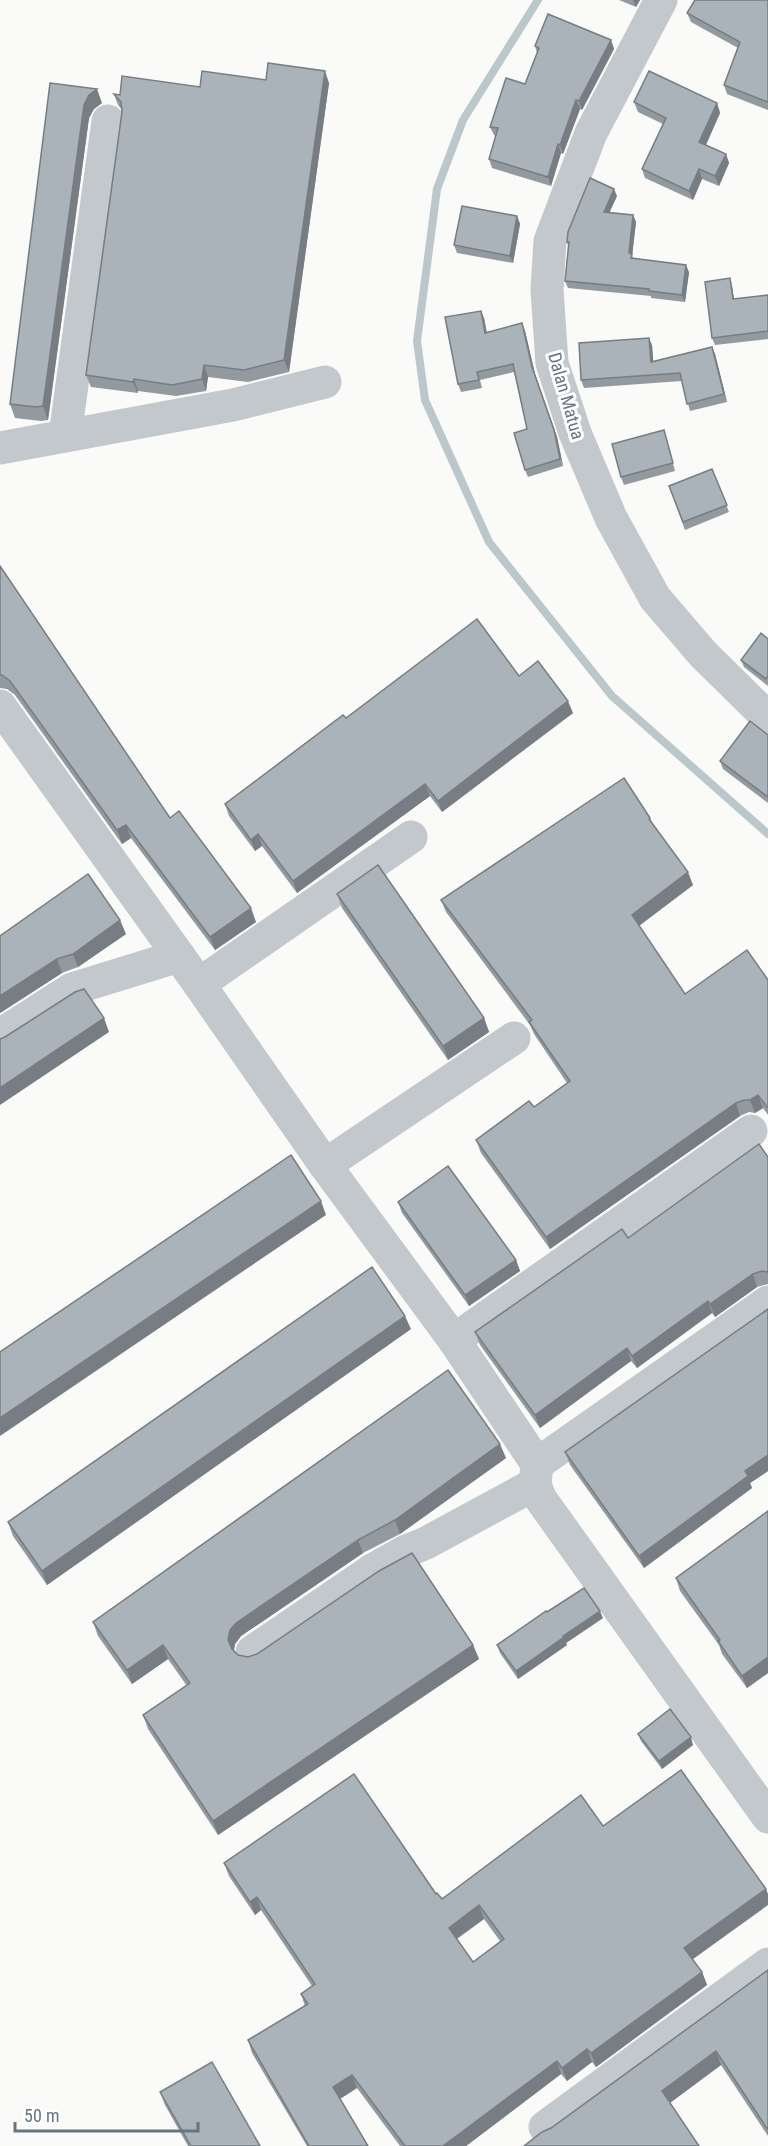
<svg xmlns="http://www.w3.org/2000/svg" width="768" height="2146" viewBox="0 0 768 2146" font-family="'Roboto Condensed',sans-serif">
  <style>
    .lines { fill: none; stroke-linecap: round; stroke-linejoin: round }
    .stream { stroke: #bbc7cb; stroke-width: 8 }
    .minor { stroke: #c3c8cc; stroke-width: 33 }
    .wall { fill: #929a9f; fill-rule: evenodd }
    .shaded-wall { fill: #777d82 }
    .building { fill: #aab3b9; stroke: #777d82; stroke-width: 1.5; fill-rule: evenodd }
    .labels { text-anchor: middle; stroke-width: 6; stroke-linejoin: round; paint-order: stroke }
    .street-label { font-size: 18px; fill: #657683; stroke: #fff }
  </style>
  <rect width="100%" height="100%" fill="#fafaf8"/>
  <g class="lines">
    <path class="stream" d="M538,0l-75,120 -26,69 -20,152 8,59 64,142 123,154 156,138"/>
    <g class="minor">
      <path d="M661,0l-70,133 -41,108 -3,49 5,73 23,70 36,85 44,80 48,56 65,64"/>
      <path d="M65,436l43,-315"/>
      <path d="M0,448l233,-43 92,-23"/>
      <path d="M0,706l199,278 126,181 129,175 83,124 -2,20 5,14 228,319"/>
      <path d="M199,984l212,-147"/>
      <path d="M0,1035l72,-46 107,-33"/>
      <path d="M325,1165l189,-127"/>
      <path d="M454,1340l297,-209"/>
      <path d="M537,1464l231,-162"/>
      <path d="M252,1652l122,-83 30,-17 22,-9 109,-59"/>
      <path d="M545,2127l223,-163"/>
    </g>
  </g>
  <g class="wall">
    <path d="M619,0h21l-4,7z"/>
    <path d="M768,0v110l-41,-16 -3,-9 14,-37 -47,-26 -4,-9z"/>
    <path d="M611,40l3,9 -32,61 -2,-1 -17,45 -2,-1 -10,33 -59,-18 -3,-9 7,-23 -2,-1 -4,-8 35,-43 12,-31 -2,-7z"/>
    <path d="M266,80l63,3 -40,289 -41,10 -40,-5 -2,14 -30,5 -38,-5v2l-47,-6 -5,-12 36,-263v-2l-4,-5 -4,-11 6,1z"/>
    <path d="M50,83l52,20 -8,6 -5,9 -41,302 -7,1 -26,-3 -5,-14z"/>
    <path d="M634,102l83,1 3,10 -14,32 20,9 3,9 -10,23 -17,-7 -9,21 -48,-22 -3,-9 21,-45 -25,-12z"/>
    <path d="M617,196l-8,17 24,2 3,7 -4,34 1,2 56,14 -4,30 -34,-4v-2l-83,-8 -3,-7 3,-35 -1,-4z"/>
    <path d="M517,216l3,8 -7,39 -56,-10 -3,-8z"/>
    <path d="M732,286l2,13 34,-4v44l-53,6 -3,-7z"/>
    <path d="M484,318l3,15 35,-10 3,8 10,43 22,63 6,29 -35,11 -3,-7 2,-41 -13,-57 -34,8 2,8 -21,4 -3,-8z"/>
    <path d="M652,345l1,17 62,-8 12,48 -37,9 -8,-30 -98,7 -3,-8z"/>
    <path d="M664,430l11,41 -51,14 -3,-8z"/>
    <path d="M712,469l17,43 -44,18 -16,-44z"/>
    <path d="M0,566l170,252 86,104 -41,28 -84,-112 -9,6 -107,-149 -8,-6 -7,-1z"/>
    <path d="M768,639v47l-24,-19 -3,-7z"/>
    <path d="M519,676l54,37 -131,99 -12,-16 -133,97 -35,-47 -7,5 -26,-35 -4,-12 121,-86z"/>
    <path d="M768,735v68l-45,-34 -3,-8z"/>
    <path d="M650,818l3,6 40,61 -54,41 46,68 83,-14v135l-5,-7 -8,5 -6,-1 -9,4 -190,133 -69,-96 -5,-13 58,-33 33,-24 -33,-49 -4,-9 -84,-113 -5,-12z"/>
    <path d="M337,894l147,124 5,14 -41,28 -106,-152z"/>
    <path d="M126,934l-48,33 -16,6 -62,40v-77z"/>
    <path d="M768,1157v127l-11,3 -42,30 -3,-4 -75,55 -6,-7 -91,67 -60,-83 -5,-13 153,-94z"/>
    <path d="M398,1202l118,58 4,11 -51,35 -67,-93z"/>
    <path d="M768,1309v162l-18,12 2,5 -108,80 -74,-103 -5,-13z"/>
    <path d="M411,1329l-364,256 -34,-49 -5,-14z"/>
    <path d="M506,1458l-106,76 -37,19 -122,83 -6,8 -1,7 4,4 10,2 225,-12 6,14 -261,176 -70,-106 -5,-14 44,-29 -19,-27 -36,25 -34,-48 -5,-14z"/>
    <path d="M768,1511v162l-21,15 -25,-34 -3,-9 -39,-54 -4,-13z"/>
    <path d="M547,1612l56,6 -37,25 1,2 -49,34 -18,-26 -3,-8z"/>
    <path d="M638,1734l55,11 -31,24 -21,-28z"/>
    <path d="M581,1795l121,177 5,13 -111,82 -4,-5 -25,19 -6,-7 -95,72h-66l-43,-58 -17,11 28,47h-61l-55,-93 -4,-13 57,-34 -4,-12 11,-8 -51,-76 -6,5 -26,-39 -5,-13 212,31 6,5zM484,1919l16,22 -27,21 -16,-23z"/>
    <path d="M768,1970v166l-47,-71 -51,38 -119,25z"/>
    <path d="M160,2092l100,54h-72l-23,-41z"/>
  </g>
  <g class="shaded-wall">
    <path d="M633,0h7l-4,7z"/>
    <path d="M611,40l3,9 -32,61 -3,-9z"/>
    <path d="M325,71l4,12 -40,289 -5,-12z"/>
    <path d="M97,89l5,14 -8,6 -5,9 -41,302 -5,-14 41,-301 5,-10z"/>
    <path d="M576,100l4,9 -17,45 -3,-9z"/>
    <path d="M717,103l3,10 -17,38 -4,-9z"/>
    <path d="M558,144l3,9 -10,33 -3,-9z"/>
    <path d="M726,154l3,9 -10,23 -4,-10z"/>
    <path d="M699,169l3,10 -9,21 -4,-9z"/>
    <path d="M614,189l3,7 -11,24 -2,-8z"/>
    <path d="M633,215l3,7 -4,34 2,5v4l-5,-12z"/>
    <path d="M517,216l3,8 -7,39 -3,-7z"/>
    <path d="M686,265l3,7 -4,30 -3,-7z"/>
    <path d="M730,278l2,8 3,21 -2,-8z"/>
    <path d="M481,311l3,7 4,23 -3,-8z"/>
    <path d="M522,323l3,8 10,43 22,63 6,29 -31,-99z"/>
    <path d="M649,338l3,7 2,25 -3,-8z"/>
    <path d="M712,347l3,7 12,48 -3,-8z"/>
    <path d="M204,365l4,12 -2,14 -4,-12z"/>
    <path d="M134,379l4,12v2l-5,-11z"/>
    <path d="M568,701l5,12 -131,99 -4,-11z"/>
    <path d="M425,784l5,12 -133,97 -4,-12z"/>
    <path d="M126,825l5,13 -9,6 -5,-14z"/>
    <path d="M258,834l4,12 -7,5 -4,-11z"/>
    <path d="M688,872l5,13 -57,43 -4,-13z"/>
    <path d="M251,908l5,14 -41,28 -5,-13z"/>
    <path d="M120,920l6,14 -48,33 -5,-13z"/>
    <path d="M57,959l5,14 -62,40v-17z"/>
    <path d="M104,1018l5,14 -109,73v-17z"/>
    <path d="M484,1018l5,14 -41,28 -5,-14z"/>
    <path d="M758,1095l5,13 -8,5 -5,-13z"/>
    <path d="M736,1103l4,13 -190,133 -4,-12z"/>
    <path d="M321,1201l5,14 -326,221v-18z"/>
    <path d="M516,1260l4,11 -51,35 -4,-11z"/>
    <path d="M753,1274l4,13 -42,30 -5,-13z"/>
    <path d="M708,1301l4,12 -75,55 -5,-12z"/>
    <path d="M405,1316l6,13 -364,256 -5,-14z"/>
    <path d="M627,1348l4,13 -91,67 -5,-13z"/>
    <path d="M500,1444l6,14 -106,76 -5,-14z"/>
    <path d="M768,1455v16l-18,12 2,5 -108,80 -5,-12 106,-85z"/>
    <path d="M358,1540l5,13 -122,83 -6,8 -2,10 -5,-14 2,-10 6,-7z"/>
    <path d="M600,1611l3,7 -37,25 1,2 -49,34 -2,-8 47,-35z"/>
    <path d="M163,1645l5,14 -36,25 -5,-14z"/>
    <path d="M473,1645l6,14 -261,176 -5,-14z"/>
    <path d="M768,1657v16l-21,15 -5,-12z"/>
    <path d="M691,1737l2,8 -31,24 -3,-8z"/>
    <path d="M766,1889l2,5v11l-79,57 -5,-14z"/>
    <path d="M257,1897l4,13 -6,5 -5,-13z"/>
    <path d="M479,1905l5,14 -31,22 -4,-13z"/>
    <path d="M702,1972l5,13 -111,82 -5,-14z"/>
    <path d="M587,2049l5,13 -25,19 -5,-13z"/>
    <path d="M716,2051l5,14 -54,40 -5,-14z"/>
    <path d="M557,2061l4,13 -95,72h-23z"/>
    <path d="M352,2075l5,13 -19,12 -5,-13z"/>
  </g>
  <g class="building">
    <path d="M695,0h73v102l-44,-17 16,-43 -53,-29z"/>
    <path d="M548,14l63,26 -32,61 -3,-1 -16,45 -2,-1 -10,33 -59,-18 9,-31 -8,-1 16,-49 19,6 14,-36 -4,-2z"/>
    <path d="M268,63l57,8 -41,289 -40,10 -40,-5 -2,14 -30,6 -38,-6 -1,3 -47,-7 36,-263 -1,-10 -7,-8 6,1 2,-19 78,11 2,-16 64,9z"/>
    <path d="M649,71l68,32 -18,39 27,12 -11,22 -16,-7 -10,22 -47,-22 24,-51 -32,-16z"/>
    <path d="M50,83l47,6 -8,6 -5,10 -41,301 -7,1 -26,-3z"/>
    <path d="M590,178l24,11 -10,23 29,3 -4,38 3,1 -1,4 55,7 -4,30 -33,-4v-2l-84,-8 4,-39h-2l1,-10z"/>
    <path d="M462,206l55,10 -7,40 -56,-11z"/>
    <path d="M730,278l3,21 35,-4v36l-56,7 -7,-56z"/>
    <path d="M481,311l4,22 37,-10 10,44 22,63 6,29 -35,11 -11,-37 13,-4 -14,-65 -36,8 2,8 -21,4 -13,-67z"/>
    <path d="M649,338l2,24 61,-15 12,47 -37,10 -7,-31 -99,7 -2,-37z"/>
    <path d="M664,430l9,33 -52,14 -9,-33z"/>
    <path d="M712,469l15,36 -44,17 -14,-36z"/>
    <path d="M0,566l170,252 9,-7 72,97 -41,29 -84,-112 -9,5 -107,-149 -8,-6h-2z"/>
    <path d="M477,619l42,57 19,-15 30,40 -130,100 -13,-17 -132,97 -35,-47 -7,6 -26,-36 118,-89 3,3z"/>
    <path d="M761,633l7,6v37l-2,3 -25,-19z"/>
    <path d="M750,721l18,14v62l-48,-36z"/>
    <path d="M624,778l26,40 -1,1 39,53 -56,43 53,79 62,-44 21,30v126l-1,1 -9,-12 -8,5h-6l-8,3 -190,134 -70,-97 53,-39 5,6 36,-26 -41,-59 3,-2 -91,-120z"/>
    <path d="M378,865l106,153 -41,28 -106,-152z"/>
    <path d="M88,874l32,46 -47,34 -16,5 -57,37v-60z"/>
    <path d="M84,989l20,29 -104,70v-49l5,-2 70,-45z"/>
    <path d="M759,1144l9,13v115l-6,-1 -9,3 -43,30 -2,-3 -76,55 -5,-8 -92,67 -60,-83 147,-103 6,9z"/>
    <path d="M291,1155l30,46 -321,217v-66z"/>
    <path d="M448,1166l68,94 -51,35 -67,-93z"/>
    <path d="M372,1267l33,49 -363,255 -34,-49z"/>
    <path d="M768,1309v146l-23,16 3,5 -109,80 -74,-104z"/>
    <path d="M448,1370l52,74 -105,76 -37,20 -122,83 -6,7 -2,10 4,9 6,6 10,2 9,-3 122,-83 33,-18 61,92 -260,176 -70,-106 47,-32 -27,-38 -36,25 -34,-48z"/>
    <path d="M768,1511v146l-26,19 -24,-35 2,-1 -44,-62z"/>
    <path d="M584,1588l16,23 -37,25 1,1 -48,34 -19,-26 49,-34 1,1z"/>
    <path d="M670,1709l21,28 -32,24 -21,-27z"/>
    <path d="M681,1770l85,119 -82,59 18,24 -111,81 -4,-4 -25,19 -5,-7 -114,85h-38l-53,-71 -19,12 35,59h-59l-61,-106 60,-36 -7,-10 14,-10 -58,-87 -7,5 -26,-39 130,-89 82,120 1,-1 5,6 139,-104 22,31zM479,1905l25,34 -31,23 -24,-34z"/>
    <path d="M768,1970v160l-52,-79 -54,40 37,55h-175l18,-14 9,-4z"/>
    <path d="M212,2062l48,84h-69l-31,-54z"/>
  </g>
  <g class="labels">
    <g class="street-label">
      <text transform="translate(566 396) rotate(74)" y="6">Dalan Matua</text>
    </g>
  </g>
  <path d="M15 2122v9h183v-9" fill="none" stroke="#657683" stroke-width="3"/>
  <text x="24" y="2122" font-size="18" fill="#657683" stroke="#ffffff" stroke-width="4.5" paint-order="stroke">50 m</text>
</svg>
